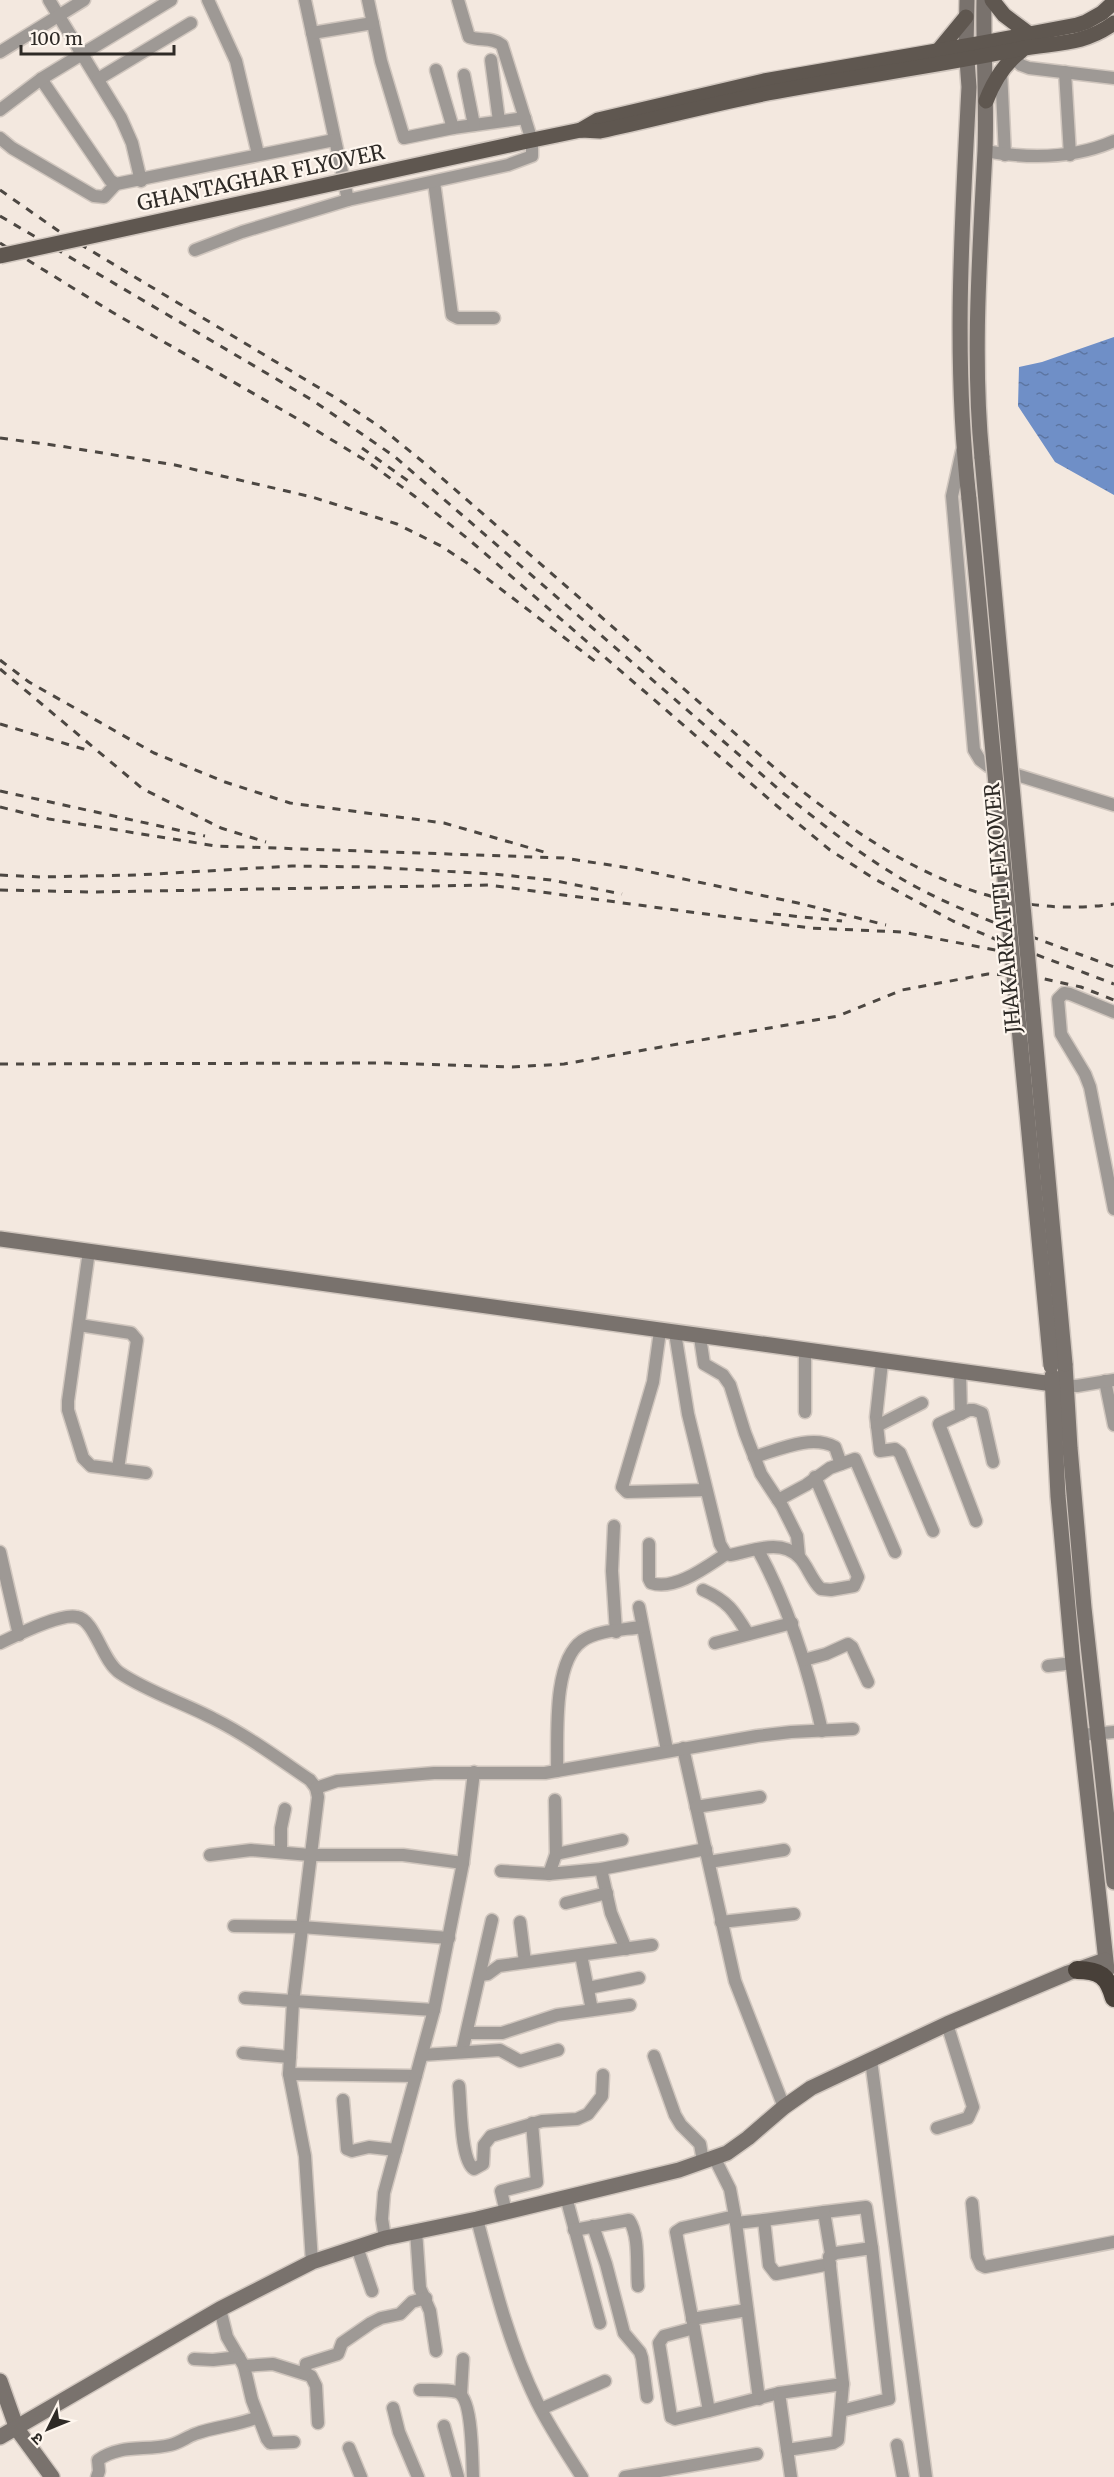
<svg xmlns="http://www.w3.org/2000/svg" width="1114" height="2477" viewBox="0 0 1114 2477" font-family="Merriweather,'Noto Sans Devanagari',serif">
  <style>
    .water { fill: url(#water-ripples) }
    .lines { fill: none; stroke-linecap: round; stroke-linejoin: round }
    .street-casing { stroke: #d0c6be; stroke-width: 15 }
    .secondary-casing { stroke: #d0c6be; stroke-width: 18 }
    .primary-casing { stroke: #d0c6be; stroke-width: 18 }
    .highway-casing { stroke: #d0c6be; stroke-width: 21 }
    .street { stroke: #9e9995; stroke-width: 12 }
    .secondary { stroke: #79726d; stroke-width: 15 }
    .primary { stroke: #5f5750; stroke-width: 15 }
    .highway { stroke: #484039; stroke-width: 18 }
    .rail { stroke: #4c4742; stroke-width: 3; stroke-dasharray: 8 8; stroke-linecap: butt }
    .secondary-bridge-casing { stroke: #d0c6be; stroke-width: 18; stroke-linecap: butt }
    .primary-bridge-casing { stroke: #d0c6be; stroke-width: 18; stroke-linecap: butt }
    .secondary-bridge { stroke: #79726d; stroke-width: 15 }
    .primary-bridge { stroke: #5f5750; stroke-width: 15 }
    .labels { text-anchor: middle; stroke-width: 4.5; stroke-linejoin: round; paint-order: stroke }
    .street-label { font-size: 21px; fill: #2e2a26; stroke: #fef6ee }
  </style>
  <defs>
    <pattern id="water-ripples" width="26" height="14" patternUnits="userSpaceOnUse" patternTransform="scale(1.5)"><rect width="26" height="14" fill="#6f8fc7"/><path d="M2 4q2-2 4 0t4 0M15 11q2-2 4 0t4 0" fill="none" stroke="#5c75a1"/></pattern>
  </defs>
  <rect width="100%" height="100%" fill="#f3e8df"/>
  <path class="water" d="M1114,337v158l-59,-33 -37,-56 1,-39 23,-5z"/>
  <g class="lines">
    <defs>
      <g id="street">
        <path d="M49,0l72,118 11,25 9,38"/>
        <path d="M208,0l28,61 22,93"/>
        <path d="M305,0l43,200"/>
        <path d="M368,0l13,61 23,77 49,-10 72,-10"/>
        <path d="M312,33l61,-10"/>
        <path d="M0,52l84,-52"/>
        <path d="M1013,58l8,7 8,3 85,10"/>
        <path d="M491,60l8,61"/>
        <path d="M436,70l17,58"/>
        <path d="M1001,70l4,85"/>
        <path d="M1065,72l5,83"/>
        <path d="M464,75l10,50"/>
        <path d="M41,79l69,101 6,4 218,-44"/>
        <path d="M98,79l93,-56"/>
        <path d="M0,110l41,-31 130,-79"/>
        <path d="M0,138l12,10 82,48 10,1 12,-13"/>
        <path d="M985,151c44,8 88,8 129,-10"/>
        <path d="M434,182l18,133 6,3h36"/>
        <path d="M195,250l47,-18 106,-32 160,-35 24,-9v-15l-30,-96c-9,-8 -22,-4 -33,-8l-11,-37"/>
        <path d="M962,451l-10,45 22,254 6,10 8,6 126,39"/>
        <path d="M1114,1012l-44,-18 -6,-1 -6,6 3,35 24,40 5,13 24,122"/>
        <path d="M89,1251l-21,150v9l15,48 8,8 55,7"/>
        <path d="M79,1325l52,8 6,7 -19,129"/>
        <path d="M660,1331l-7,51 -31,105 5,5 79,-2"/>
        <path d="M675,1333l13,81 32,130 6,10 4,1c23,-4 50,-17 69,2 9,9 12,23 22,32l10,1 23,-4 4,-9 -43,-100"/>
        <path d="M700,1337l4,27 19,11 7,10 15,48 16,41 21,32 15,30 2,21"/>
        <path d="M805,1351v61"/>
        <path d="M882,1362l-6,55 4,34 15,-2 5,4 33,78"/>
        <path d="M960,1373l1,41"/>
        <path d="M1105,1381l9,44"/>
        <path d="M1059,1385l18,1 37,-6"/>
        <path d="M877,1426l45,-23"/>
        <path d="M754,1457c24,-7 57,-23 81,-10l6,17"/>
        <path d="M778,1500l28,-15 24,-17 25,-9 40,93"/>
        <path d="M976,1521l-37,-97 30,-14h5l8,3 11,49"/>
        <path d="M614,1526l-2,45 4,61"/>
        <path d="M649,1544v35l2,4c24,8 55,-16 75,-29"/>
        <path d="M758,1550c31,57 50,117 64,181"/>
        <path d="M0,1552l19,83"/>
        <path d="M703,1590c25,11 31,21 45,44"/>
        <path d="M639,1607l28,143"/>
        <path d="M0,1643c17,-8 60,-30 77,-26 18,3 25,44 43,56 28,19 64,30 94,46 34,17 65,40 96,61l6,8 2,9 -25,205 -4,72 16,82 7,106"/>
        <path d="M715,1643l77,-20"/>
        <path d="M804,1660l22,-6 22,-10 4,3 16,35"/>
        <path d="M1048,1666l25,-3"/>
        <path d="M1081,1735l33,-3"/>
        <path d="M683,1748l52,233 49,126"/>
        <path d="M557,1771c1,-33 -5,-109 25,-130 15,-11 42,-11 59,-14"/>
        <path d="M316,1788l21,-7 97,-8h111l212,-37 34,-4 62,-3"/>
        <path d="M696,1807l64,-10"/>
        <path d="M281,1852v-24l4,-19"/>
        <path d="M556,1854l66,-14"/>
        <path d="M210,1855l41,-5 59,5h93l60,8"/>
        <path d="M709,1862l75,-12"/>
        <path d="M601,1869l10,44 15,36"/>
        <path d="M501,1871l48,3 52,-5 105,-20"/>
        <path d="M549,1874l7,-20 -1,-54"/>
        <path d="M566,1903l41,-10"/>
        <path d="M520,1922l5,40"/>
        <path d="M721,1922l73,-8"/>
        <path d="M234,1926l67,1 148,11"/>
        <path d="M581,1955l11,55"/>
        <path d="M480,1975l8,-1 11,-8 153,-21"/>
        <path d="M588,1988l51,-10"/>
        <path d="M245,1998l189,12"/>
        <path d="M467,2033h35l55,-18 73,-10"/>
        <path d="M462,2052l30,-132"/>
        <path d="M243,2053l47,4"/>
        <path d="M422,2055l78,-5 20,11 38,-11"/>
        <path d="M654,2056l21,59 6,10 19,19 3,17"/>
        <path d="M871,2060l55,417"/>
        <path d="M289,2074l127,2"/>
        <path d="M459,2086c2,17 1,74 15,83l9,-5 1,-19 7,-9 51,-15 35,-2 11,-5 14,-18 1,-21"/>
        <path d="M343,2100l4,49 5,2 17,-4 27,3"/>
        <path d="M937,2128l31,-10 5,-11 -26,-83"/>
        <path d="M566,2197l34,126"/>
        <path d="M972,2203l5,53 4,9 4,2 129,-25"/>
        <path d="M506,2212l-5,-21 36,-9 -5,-59"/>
        <path d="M824,2212l42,-5 6,41"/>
        <path d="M735,2216l1,7 28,-3"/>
        <path d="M477,2219c16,61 32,126 60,183 13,26 29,50 45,75"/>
        <path d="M736,2223l23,176"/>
        <path d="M593,2226l13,38 18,69 16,19 2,6 5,39"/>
        <path d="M574,2230l55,-10c11,16 7,47 9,66"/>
        <path d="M416,2231l4,57 10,23 6,40"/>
        <path d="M385,2238l-3,-19 2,-26 50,-183 29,-147 11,-91"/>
        <path d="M357,2247l15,44"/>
        <path d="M830,2264l-54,10 -7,-9 -5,-45 60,-8 7,42"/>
        <path d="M220,2309l7,28 17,29 8,34 15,39 3,4 24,-1"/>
        <path d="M692,2319l55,-9"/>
        <path d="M694,2328l-18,-96 6,-4 53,-12 -5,-27 -16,-32"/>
        <path d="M194,2359l19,1 26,-3"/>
        <path d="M244,2366l29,-2 38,12 5,10 2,37"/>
        <path d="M305,2373l1,-9 32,-10 4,-11 29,-20 10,-5 19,-4 12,-12 14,-4"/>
        <path d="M420,2390c11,0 26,-1 37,2 16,5 15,69 16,85"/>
        <path d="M461,2394l2,-35"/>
        <path d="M393,2408l6,24 19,45"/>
        <path d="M541,2409l64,-28"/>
        <path d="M709,2411l-34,8 -4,-2 -12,-74 5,-7 30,-8 15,83 70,-18"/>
        <path d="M444,2426l14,51"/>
        <path d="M897,2445l6,32"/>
        <path d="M349,2448l12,29"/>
        <path d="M787,2450l46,-7 5,-3 5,-56"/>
        <path d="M97,2477l2,-6 -1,-11c22,-16 47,-9 72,-15 9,-2 17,-8 25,-11 21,-8 42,-8 63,-17"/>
        <path d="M625,2477l132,-23"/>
        <path d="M791,2477l-12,-84 64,-9 -14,-127 7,-4 36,-5 17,151 -48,12"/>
      </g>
      <g id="secondary">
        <path d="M967,0l-1,46 3,41c-7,138 -16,274 0,412"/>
        <path d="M982,458c-10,-103 -2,-205 3,-307 2,-50 -2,-101 -1,-151"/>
        <path d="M0,1239l1053,145"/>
        <path d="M1065,1364l5,84 14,160 30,274"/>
        <path d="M1052,1376l6,120 15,167 34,307"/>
        <path d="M0,2381l17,48 35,48"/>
        <path d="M0,2437l220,-128 92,-47 73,-24 92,-19 202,-49 48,-17 21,-15 36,-31 27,-19 136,-64 121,-51 37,-13"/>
      </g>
      <g id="primary">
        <path d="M992,0l12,15 24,18"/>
        <path d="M938,51l28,-34"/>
        <path d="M986,101c8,-21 18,-37 35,-50"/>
        <path d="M581,130l17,-10 166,-39 219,-38 94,-18 9,-3 16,-9 12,-11"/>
        <path d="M523,142l58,-12 19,1c56,-12 112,-27 168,-38 84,-16 168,-27 251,-44 37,-7 63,-3 95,-26"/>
      </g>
      <path id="highway" d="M1077,1970c23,0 31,6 37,28"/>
    </defs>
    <use href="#street" class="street-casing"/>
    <use href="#secondary" class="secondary-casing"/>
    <use href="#primary" class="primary-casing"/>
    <use href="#highway" class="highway-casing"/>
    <use href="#street" class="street"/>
    <use href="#secondary" class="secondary"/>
    <use href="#primary" class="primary"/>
    <use href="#highway" class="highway"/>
    <g class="rail">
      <path d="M0,190l60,42 276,166 43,28 49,40 364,317c94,75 195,139 322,121"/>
      <path d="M0,216l312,184 82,56 389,337c43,34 86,69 135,95 63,33 130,54 196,79"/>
      <path d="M0,243l112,69 184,106 72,44 45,33 54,43 310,268 53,44 43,28 80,43 42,18 119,45"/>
      <path d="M0,438l60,8 115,19 137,32 85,27 44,22 26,17 133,102"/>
      <path d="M362,448l49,35"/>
      <path d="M0,660l29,22 125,71 71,29 65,21 154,20 100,29"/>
      <path d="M0,669l143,120 78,39 45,14"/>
      <path d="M0,724l90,27"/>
      <path d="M0,791l205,45"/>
      <path d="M0,807l49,12 167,27 348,12 72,11 162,34 88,22"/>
      <path d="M0,875l40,2 97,-2 155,-9 78,1 124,7 57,6 71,14"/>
      <path d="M0,890l93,2 396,-7 321,43 92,4 104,20"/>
      <path d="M773,914l69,7"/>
      <path d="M0,1064l387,-1 125,4 52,-3 274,-48 64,-26 86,-16 43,2 50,11 33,13"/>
    </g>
    <defs>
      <g id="secondary-bridge">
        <path d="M982,458l83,906"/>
        <path d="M969,499l82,867"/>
      </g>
      <path id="primary-bridge" d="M0,256l523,-114"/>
    </defs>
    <use href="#secondary-bridge" class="secondary-bridge-casing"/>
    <use href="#primary-bridge" class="primary-bridge-casing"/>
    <use href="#secondary-bridge" class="secondary-bridge"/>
    <use href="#primary-bridge" class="primary-bridge"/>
  </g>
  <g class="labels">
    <g class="street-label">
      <text transform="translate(261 178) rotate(-12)" y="7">GHANTAGHAR FLYOVER</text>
      <text transform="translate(1003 908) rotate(-95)" y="7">JHAKARKATTI FLYOVER</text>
    </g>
  </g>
  <g transform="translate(48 2429) rotate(227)" stroke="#fef6ee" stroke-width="4.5" paint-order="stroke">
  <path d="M0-4.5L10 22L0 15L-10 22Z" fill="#2e2a26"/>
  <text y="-9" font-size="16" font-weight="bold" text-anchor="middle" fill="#2e2a26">उ</text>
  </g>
  <path d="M21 45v9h153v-9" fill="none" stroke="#2e2a26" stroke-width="3"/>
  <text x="30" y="45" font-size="18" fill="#2e2a26" stroke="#fef6ee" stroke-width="4.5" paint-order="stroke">100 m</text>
</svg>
